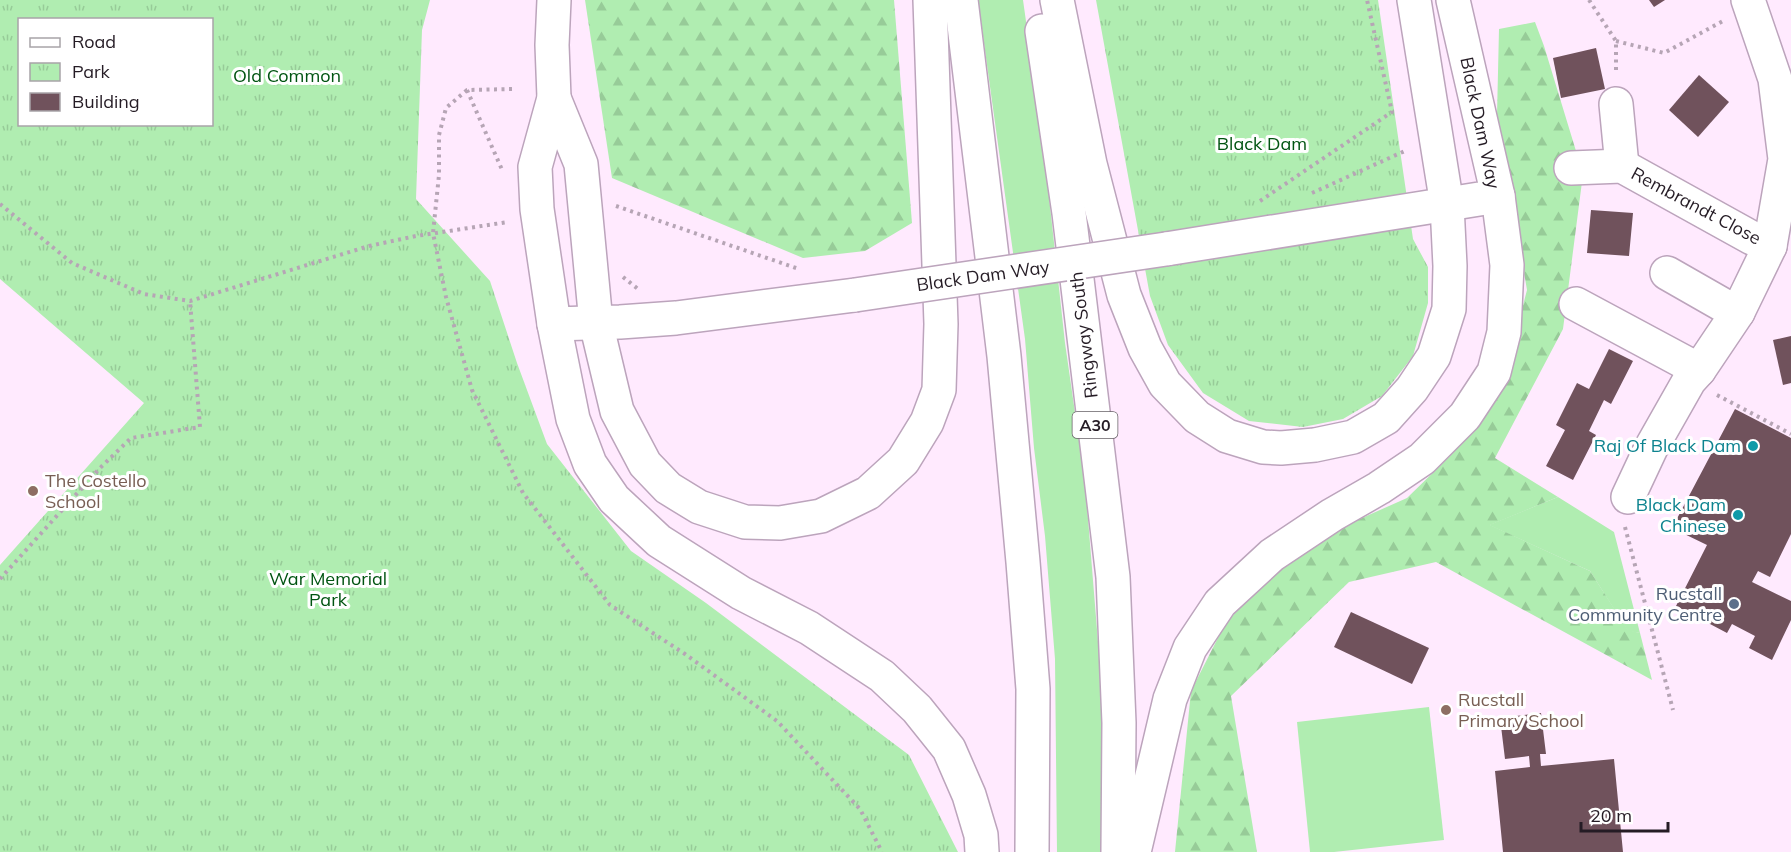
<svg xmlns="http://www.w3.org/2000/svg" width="1791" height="852" viewBox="0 0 1791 852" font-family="Mulish,sans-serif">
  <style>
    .grass { fill: #b0edb1 }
    .forest { fill: url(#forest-firs) }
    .park { fill: url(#park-tufts); fill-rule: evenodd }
    .building { fill: #70525c }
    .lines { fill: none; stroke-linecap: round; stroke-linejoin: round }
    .minor-casing { stroke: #bca4bc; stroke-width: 36 }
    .major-casing { stroke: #bca4bc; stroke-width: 36 }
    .path { stroke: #b6a5b5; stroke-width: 4; stroke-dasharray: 3 4.5; stroke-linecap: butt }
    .minor { stroke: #fff; stroke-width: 33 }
    .major { stroke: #fff; stroke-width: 33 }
    .minor-bridge-casing { stroke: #bca4bc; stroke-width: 36; stroke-linecap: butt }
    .minor-bridge { stroke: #fff; stroke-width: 33 }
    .culture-dot { fill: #0f9aa8; stroke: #fff; stroke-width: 2 }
    .education-dot { fill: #8d6e63; stroke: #fff; stroke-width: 2 }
    .service-dot { fill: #5c6f8a; stroke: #fff; stroke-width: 2 }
    .labels { text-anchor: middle; stroke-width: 6; stroke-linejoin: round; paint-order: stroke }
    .shield { fill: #fff; stroke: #666066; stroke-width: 1.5 }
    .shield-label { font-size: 16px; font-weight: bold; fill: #251c25 }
    .park-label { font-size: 18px; fill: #005411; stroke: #fff }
    .street-label { font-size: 18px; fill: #251c25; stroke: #fff }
    .culture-label { font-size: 18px; fill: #0d838f; stroke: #fff; text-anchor: end }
    .education-label { font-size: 18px; fill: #785e54; stroke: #fff; text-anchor: start }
    .service-label { font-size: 18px; fill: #4e5e75; stroke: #fff; text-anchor: end }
  </style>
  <defs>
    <pattern id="forest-firs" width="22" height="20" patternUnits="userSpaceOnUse" patternTransform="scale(1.5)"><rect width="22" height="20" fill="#b0edb1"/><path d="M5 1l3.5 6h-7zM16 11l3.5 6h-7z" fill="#97cb98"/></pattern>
    <pattern id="park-tufts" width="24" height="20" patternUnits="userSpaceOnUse" patternTransform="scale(1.5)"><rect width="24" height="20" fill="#b0edb1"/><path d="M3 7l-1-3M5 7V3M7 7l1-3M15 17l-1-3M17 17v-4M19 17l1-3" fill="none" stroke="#97cb98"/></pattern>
  </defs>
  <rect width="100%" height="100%" fill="#ffeafe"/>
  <g class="grass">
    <path d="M978,0h45l20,142 22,201 20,139 20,246 -2,124h-46l-2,-193 -10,-123 -11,-88 -9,-109z"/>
    <path d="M1558,497l56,35 26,101 -12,-2 -38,-60 -101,-46z"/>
    <path d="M1429,707l15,133 -110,12h-24l-13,-130z"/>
  </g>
  <g class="forest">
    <path d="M585,0h309l18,223 -47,28 -62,7 -191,-80z"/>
    <path d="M1535,22l9,24 39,128 -20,155 -68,129 63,39 -68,28 100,46 38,59 12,3 12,47 -216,-118 -87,20 -118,114 26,156h-82l16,-161 34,-67 53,-57 66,-41 63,-28 42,-41 56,-82 22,-85 -30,-175 2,-86z"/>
  </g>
  <g class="park">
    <path d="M0,0h430l-8,30 -6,169 74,82 27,82 30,81 84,107 75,52 203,152 49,97h-958v-287l144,-162 -144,-124zM20,20h192v104h-192z"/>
    <path d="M1096,0h282l35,239 15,28v36l-15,53 -31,40 -39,23 -40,8 -54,-6 -46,-28 -35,-48 -18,-49z"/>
  </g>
  <g class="building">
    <path d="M1649,0h16l-11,7z"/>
    <path d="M1596,48l9,41 -44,9 -8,-40z"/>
    <path d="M1699,75l30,27 -31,35 -29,-27z"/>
    <path d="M1591,210l42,3 -4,43 -42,-3z"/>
    <path d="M1791,336v47l-8,2 -10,-45z"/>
    <path d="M1609,349l24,12 -22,43 -7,-4 -15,31 7,4 -23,45 -27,-14 19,-36 -9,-5 21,-42 12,6z"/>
    <path d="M1735,409l56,29v96l-21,43 -12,-6 -6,11 39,19v19l-19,40 -23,-12 6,-12 -23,-12 -5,9 -51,-27 31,-61 -35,-17z"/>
    <path d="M1351,612l78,36 -17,36 -78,-37z"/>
    <path d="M1541,713l5,41h-6l1,12 73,-7 9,93h-120l-8,-81 35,-4 -1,-11 -24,3 -5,-41z"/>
  </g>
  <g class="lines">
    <defs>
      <g id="minor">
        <path d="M554,0l-2,45 2,53 -19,69 2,42 17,115 66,-2 56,-4 179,-23"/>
        <path d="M1414,0l33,205"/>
        <path d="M554,98l27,66 15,159"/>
        <path d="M1616,104l6,62"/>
        <path d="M1571,168l51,-2 130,72 18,8"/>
        <path d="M1166,249l332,-53 -45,-196"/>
        <path d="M1667,273l56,32 15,7"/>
        <path d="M1576,304l123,66"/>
        <path d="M1628,497l23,-49 38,-67 10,-11 39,-58 32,-66 15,-87 -10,-80 -27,-79"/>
      </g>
      <g id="major">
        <path d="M961,0l43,356 19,206 10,127 -1,163"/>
        <path d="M1057,0l33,164 34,131 21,53 20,36 32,33 30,19 36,11 18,1 34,-3 38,-8 33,-19 26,-29 22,-33 15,-47 1,-43 -3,-61"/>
        <path d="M1042,31l27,182 44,364 6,146 -1,129"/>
        <path d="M596,323l21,88 28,53 23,24 31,19 46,15 35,1 41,-7 47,-23 35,-32 24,-39 12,-32 2,-66 -11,-324"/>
        <path d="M554,324l19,95 17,45 24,35 45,42 82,52 68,35 73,48 35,33 32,40 20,46 12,40 1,17"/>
        <path d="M1134,852l36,-153 20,-51 30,-45 52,-48 60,-40 47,-27 43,-29 43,-43 29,-44 10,-40 3,-67 -9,-69"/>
      </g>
    </defs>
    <use href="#minor" class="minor-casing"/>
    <use href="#major" class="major-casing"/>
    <g class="path">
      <path d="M1589,0l27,41v32"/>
      <path d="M1616,41l48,12 59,-32"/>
      <path d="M512,89l-45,1 -21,18 -7,27v40l-6,58 13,64 26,93 51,103 87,112 75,49 92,67 83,88 22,43"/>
      <path d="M467,90l36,82"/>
      <path d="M1312,193l95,-43"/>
      <path d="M1260,201l132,-89 -25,-112"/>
      <path d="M0,204l72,59 72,31 46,7 179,-55 47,-10 92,-14"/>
      <path d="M616,206l183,63"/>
      <path d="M623,277l15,12"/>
      <path d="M1717,395l74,39"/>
      <path d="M1625,527l48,183"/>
      <path d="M0,579l99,-110 32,-31 69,-11 -10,-126"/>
    </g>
    <use href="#minor" class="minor"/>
    <use href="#major" class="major"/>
    <defs>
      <path id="minor-bridge" d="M855,295l311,-46"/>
    </defs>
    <use href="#minor-bridge" class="minor-bridge-casing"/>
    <use href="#minor-bridge" class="minor-bridge"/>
  </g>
  <g class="culture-dot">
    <circle cx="1753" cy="446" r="6"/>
    <circle cx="1738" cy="515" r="6"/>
  </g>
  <g class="education-dot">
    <circle cx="33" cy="491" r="6"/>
    <circle cx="1446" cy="710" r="6"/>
  </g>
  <circle class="service-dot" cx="1734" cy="604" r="6"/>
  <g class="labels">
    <rect class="shield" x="1072.5" y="412" width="45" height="26" rx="4.5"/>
    <g class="shield-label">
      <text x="1095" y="431">A30</text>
    </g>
    <g class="park-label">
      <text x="287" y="82">Old Common</text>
      <text x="1262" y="150">Black Dam</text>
      <text x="328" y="585">War Memorial<tspan x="328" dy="21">Park</tspan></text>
    </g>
    <g class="street-label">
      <text transform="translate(1480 123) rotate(78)" y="6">Black Dam Way</text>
      <text transform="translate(1696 206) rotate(28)" y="6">Rembrandt Close</text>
      <text transform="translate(983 276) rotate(-8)" y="6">Black Dam Way</text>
      <text transform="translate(1084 335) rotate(-97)" y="6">Ringway South</text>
    </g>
    <g class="culture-label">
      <text x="1741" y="452">Raj Of Black Dam</text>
      <text x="1726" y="511">Black Dam<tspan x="1726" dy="21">Chinese</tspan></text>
    </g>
    <g class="education-label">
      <text x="45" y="487">The Costello<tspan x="45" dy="21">School</tspan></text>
      <text x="1458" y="706">Rucstall<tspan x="1458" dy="21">Primary School</tspan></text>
    </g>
    <g class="service-label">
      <text x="1722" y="600">Rucstall<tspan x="1722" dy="21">Community Centre</tspan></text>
    </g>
  </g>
  <rect x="18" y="18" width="195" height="108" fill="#ffffff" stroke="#a8a4a8" stroke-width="1.5"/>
  <rect x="30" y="38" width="30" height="9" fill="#ffffff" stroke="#a8a4a8" stroke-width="1.5"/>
  <text x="72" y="48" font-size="18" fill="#251c25">Road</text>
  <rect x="30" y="63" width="30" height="18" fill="url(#park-tufts)" stroke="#a8a4a8" stroke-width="1.5"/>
  <text x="72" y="78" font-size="18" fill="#251c25">Park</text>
  <rect x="30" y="93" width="30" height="18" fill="#70525c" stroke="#a8a4a8" stroke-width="1.5"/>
  <text x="72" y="108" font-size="18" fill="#251c25">Building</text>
  <path d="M1581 822v9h87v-9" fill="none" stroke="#251c25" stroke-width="3"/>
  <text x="1590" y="822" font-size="18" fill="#251c25" stroke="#ffffff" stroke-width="4.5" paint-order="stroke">20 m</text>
</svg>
